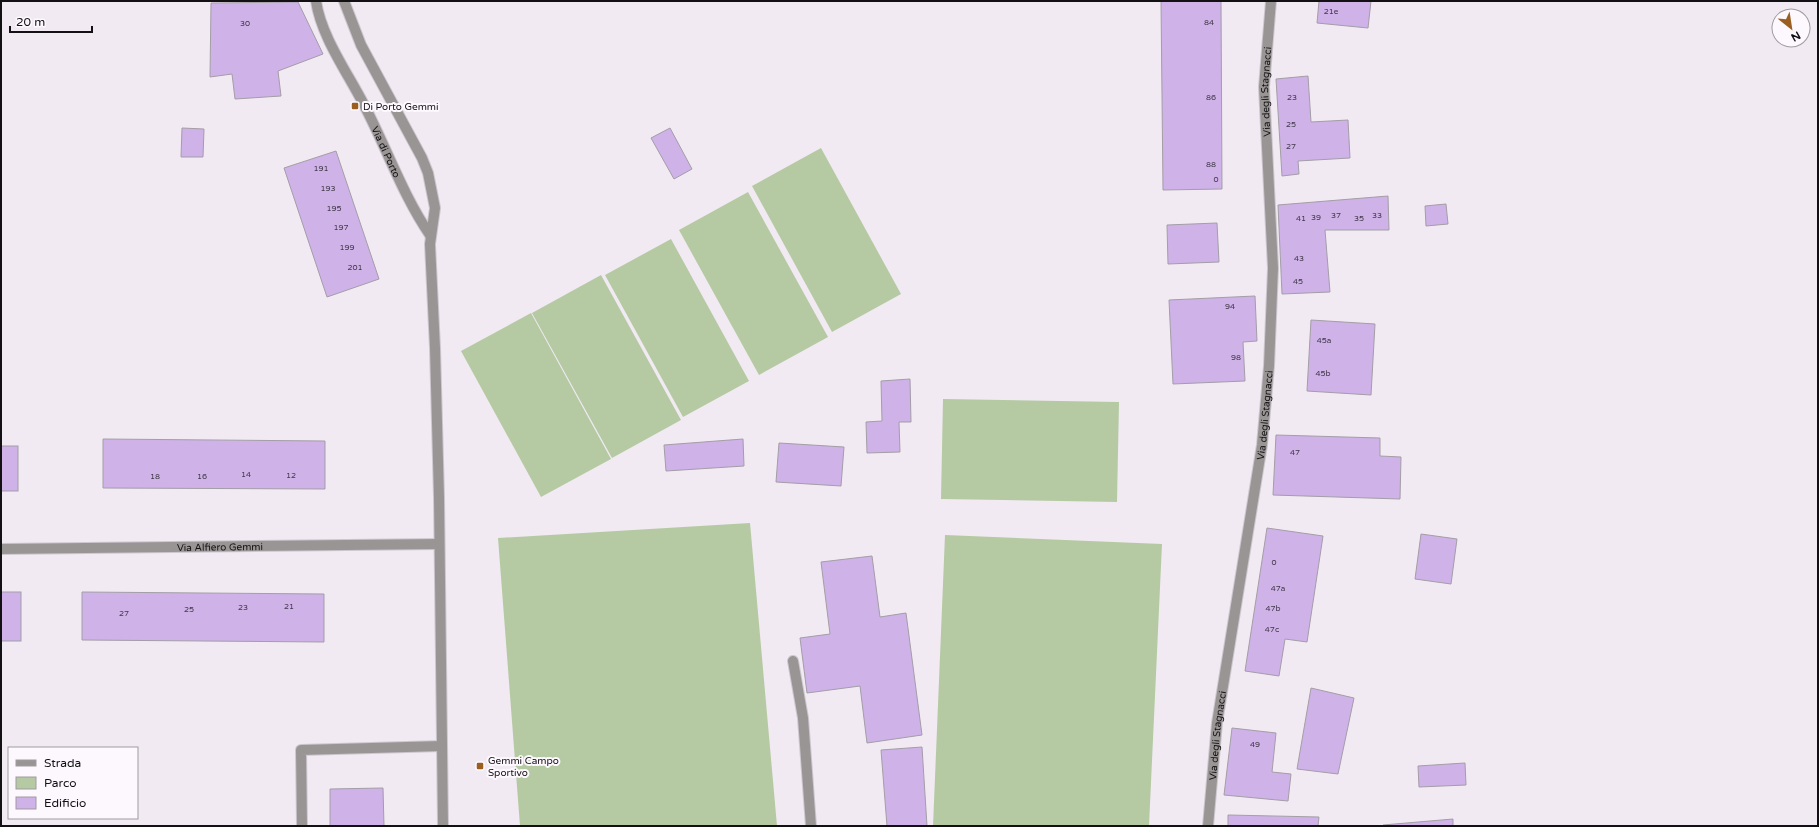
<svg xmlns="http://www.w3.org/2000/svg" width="1819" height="827" viewBox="0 0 1819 827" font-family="'Varela Round',sans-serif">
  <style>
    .green { fill: #b5caa3 }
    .building { fill: #ceb2e8; stroke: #a39ea7 }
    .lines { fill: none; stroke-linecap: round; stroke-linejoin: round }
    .service-casing { stroke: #cdc7ce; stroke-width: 12 }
    .minor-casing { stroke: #cdc7ce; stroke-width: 12 }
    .service { stroke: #9a9595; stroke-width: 10 }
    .minor { stroke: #9a9595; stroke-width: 10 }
    .poi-dot { fill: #9a5f20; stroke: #fdf8fe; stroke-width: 1.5 }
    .labels { text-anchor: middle; stroke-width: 4; stroke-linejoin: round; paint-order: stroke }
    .number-label { font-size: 8px; fill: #413848 }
    .street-label { font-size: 10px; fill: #121013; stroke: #fdf8fe }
    .poi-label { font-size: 10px; fill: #121013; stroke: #fdf8fe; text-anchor: start }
  </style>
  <rect width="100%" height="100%" fill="#f1eaf2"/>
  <g class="green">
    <path d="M821,148l80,146 -69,38 -80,-146z"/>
    <path d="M748,192l80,145 -69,38 -80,-145z"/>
    <path d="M671,239l78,142 -66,36 -78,-142z"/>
    <path d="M601,275l80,145 -69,38 -80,-145z"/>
    <path d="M531,313l80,146 -70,38 -80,-146z"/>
    <path d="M943,399l176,3 -2,100 -176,-3z"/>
    <path d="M750,523l27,303h-257l-22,-288z"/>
    <path d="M945,535l217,9 -13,282h-216z"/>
  </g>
  <g class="building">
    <path d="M1161,1h60l1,188 -59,1z"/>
    <path d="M1319,1h52l-3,27 -51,-5z"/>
    <path d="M298,2l25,52 -45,17 3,25 -46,3 -3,-25 -22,3 1,-74z"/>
    <path d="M1308,76l3,46 37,-2 2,38 -52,3 1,13 -17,2 -6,-97z"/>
    <path d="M182,128l22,1 -1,28h-22z"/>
    <path d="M670,128l22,41 -18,10 -23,-41z"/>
    <path d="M336,151l43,128 -52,18 -43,-129z"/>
    <path d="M1388,196l1,34h-64l5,62 -48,2 -4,-89z"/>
    <path d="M1446,204l2,20 -22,2 -1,-20z"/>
    <path d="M1217,223l2,39 -51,2 -1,-39z"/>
    <path d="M1255,296l2,45 -14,1 2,39 -72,3 -4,-84z"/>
    <path d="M1311,320l64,4 -4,71 -64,-4z"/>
    <path d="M910,379l1,43h-12l1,30 -33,1 -1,-31 16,-1 -1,-40z"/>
    <path d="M1276,435l104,3v18l21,1 -1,42 -127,-4z"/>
    <path d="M103,439l222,2v48l-222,-1z"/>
    <path d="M743,439l1,27 -78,5 -2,-26z"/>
    <path d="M779,443l65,4 -3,39 -65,-4z"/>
    <rect x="1" y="446" width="17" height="45"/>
    <path d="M1267,528l56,8 -16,106 -22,-3 -6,37 -34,-5z"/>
    <path d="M1421,534l36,5 -6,45 -36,-5z"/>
    <path d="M872,556l8,61 26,-4 16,122 -55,8 -7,-57 -53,7 -7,-55 30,-4 -9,-72z"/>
    <rect x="1" y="592" width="20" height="49"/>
    <path d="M82,592l242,2v48l-242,-2z"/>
    <path d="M1311,688l43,10 -16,76 -41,-5z"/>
    <path d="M1232,728l44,5 -4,39 19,2 -3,27 -64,-6z"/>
    <path d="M922,747l5,79h-40l-6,-76z"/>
    <path d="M1465,763l1,22 -47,2 -1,-21z"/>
    <path d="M383,788l1,38h-54v-37z"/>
    <path d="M1228,815l91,2 -1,9h-90z"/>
    <path d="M1453,819v7h-70v-1z"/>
  </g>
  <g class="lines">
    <defs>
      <path id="service" d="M793,661l10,57 8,108"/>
      <g id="minor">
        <path id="s1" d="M316,1c5,35 31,71 47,102 23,43 39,91 67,132"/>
        <path d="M344,1l17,44 61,113 6,15 7,35 -5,36 5,104 4,149 4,329"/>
        <path id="s2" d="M1,549l438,-5"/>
        <path d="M302,826l-1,-76 141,-4"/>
        <path id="s3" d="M1208,826l9,-103 45,-278 7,-79 4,-98 -9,-181 7,-86"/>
      </g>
    </defs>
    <use href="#service" class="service-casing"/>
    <use href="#minor" class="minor-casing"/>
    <use href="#service" class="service"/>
    <use href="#minor" class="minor"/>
  </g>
  <g class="poi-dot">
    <rect x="351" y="102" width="8" height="8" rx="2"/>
    <rect x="476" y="762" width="8" height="8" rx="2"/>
  </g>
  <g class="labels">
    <g class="number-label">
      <text x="1331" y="14">21e</text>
      <text x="1209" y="25">84</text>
      <text x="245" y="26">30</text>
      <text x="1211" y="100">86</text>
      <text x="1292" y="100">23</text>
      <text x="1291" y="127">25</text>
      <text x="1291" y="149">27</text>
      <text x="1211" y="167">88</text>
      <text x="321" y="171">191</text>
      <text x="1216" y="182">0</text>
      <text x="328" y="191">193</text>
      <text x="334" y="211">195</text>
      <text x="1336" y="218">37</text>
      <text x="1377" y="218">33</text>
      <text x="1316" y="220">39</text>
      <text x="1301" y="221">41</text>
      <text x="1359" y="221">35</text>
      <text x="341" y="230">197</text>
      <text x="347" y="250">199</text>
      <text x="1299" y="261">43</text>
      <text x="355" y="270">201</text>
      <text x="1298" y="284">45</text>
      <text x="1230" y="309">94</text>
      <text x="1324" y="343">45a</text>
      <text x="1236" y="360">98</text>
      <text x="1323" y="376">45b</text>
      <text x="1295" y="455">47</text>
      <text x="246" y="477">14</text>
      <text x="291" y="478">12</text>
      <text x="155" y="479">18</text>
      <text x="202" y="479">16</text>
      <text x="1274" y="565">0</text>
      <text x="1278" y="591">47a</text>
      <text x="289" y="609">21</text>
      <text x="243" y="610">23</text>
      <text x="1273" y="611">47b</text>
      <text x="189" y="612">25</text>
      <text x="124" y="616">27</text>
      <text x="1272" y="632">47c</text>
      <text x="1255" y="747">49</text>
    </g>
    <g class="street-label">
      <text dy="4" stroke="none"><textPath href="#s3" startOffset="739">Via degli Stagnacci</textPath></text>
      <text dy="4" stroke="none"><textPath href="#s1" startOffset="167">Via di Porto</textPath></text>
      <text dy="4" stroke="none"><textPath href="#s3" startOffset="415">Via degli Stagnacci</textPath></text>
      <text dy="4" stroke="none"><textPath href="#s2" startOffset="219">Via Alfiero Gemmi</textPath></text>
      <text dy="4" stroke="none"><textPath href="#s3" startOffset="91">Via degli Stagnacci</textPath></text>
    </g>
    <g class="poi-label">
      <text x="363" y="110">Di Porto Gemmi</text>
      <text x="488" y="764">Gemmi Campo<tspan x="488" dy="12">Sportivo</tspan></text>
    </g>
  </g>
  <rect width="1819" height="827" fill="none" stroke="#121013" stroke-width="4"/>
  <rect x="8" y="747" width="130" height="72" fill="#fdf8fe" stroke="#9f9ba0"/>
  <rect x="16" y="760" width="20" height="6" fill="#9a9595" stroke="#9f9ba0"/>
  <text x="44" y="767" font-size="12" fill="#121013">Strada</text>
  <rect x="16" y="777" width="20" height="12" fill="#b5caa3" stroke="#9f9ba0"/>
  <text x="44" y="787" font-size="12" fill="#121013">Parco</text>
  <rect x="16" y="797" width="20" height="12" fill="#ceb2e8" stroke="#9f9ba0"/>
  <text x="44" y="807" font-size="12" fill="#121013">Edificio</text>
  <g transform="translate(1791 28) rotate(150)"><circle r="19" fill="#fdf8fe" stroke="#9f9ba0"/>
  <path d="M0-3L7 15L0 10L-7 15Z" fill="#9a5f20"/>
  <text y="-6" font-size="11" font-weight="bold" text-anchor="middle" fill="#121013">N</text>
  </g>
  <path d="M10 26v6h82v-6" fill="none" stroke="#121013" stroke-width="2"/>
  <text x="16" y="26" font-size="12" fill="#121013" stroke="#fdf8fe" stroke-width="3" paint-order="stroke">20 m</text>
</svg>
